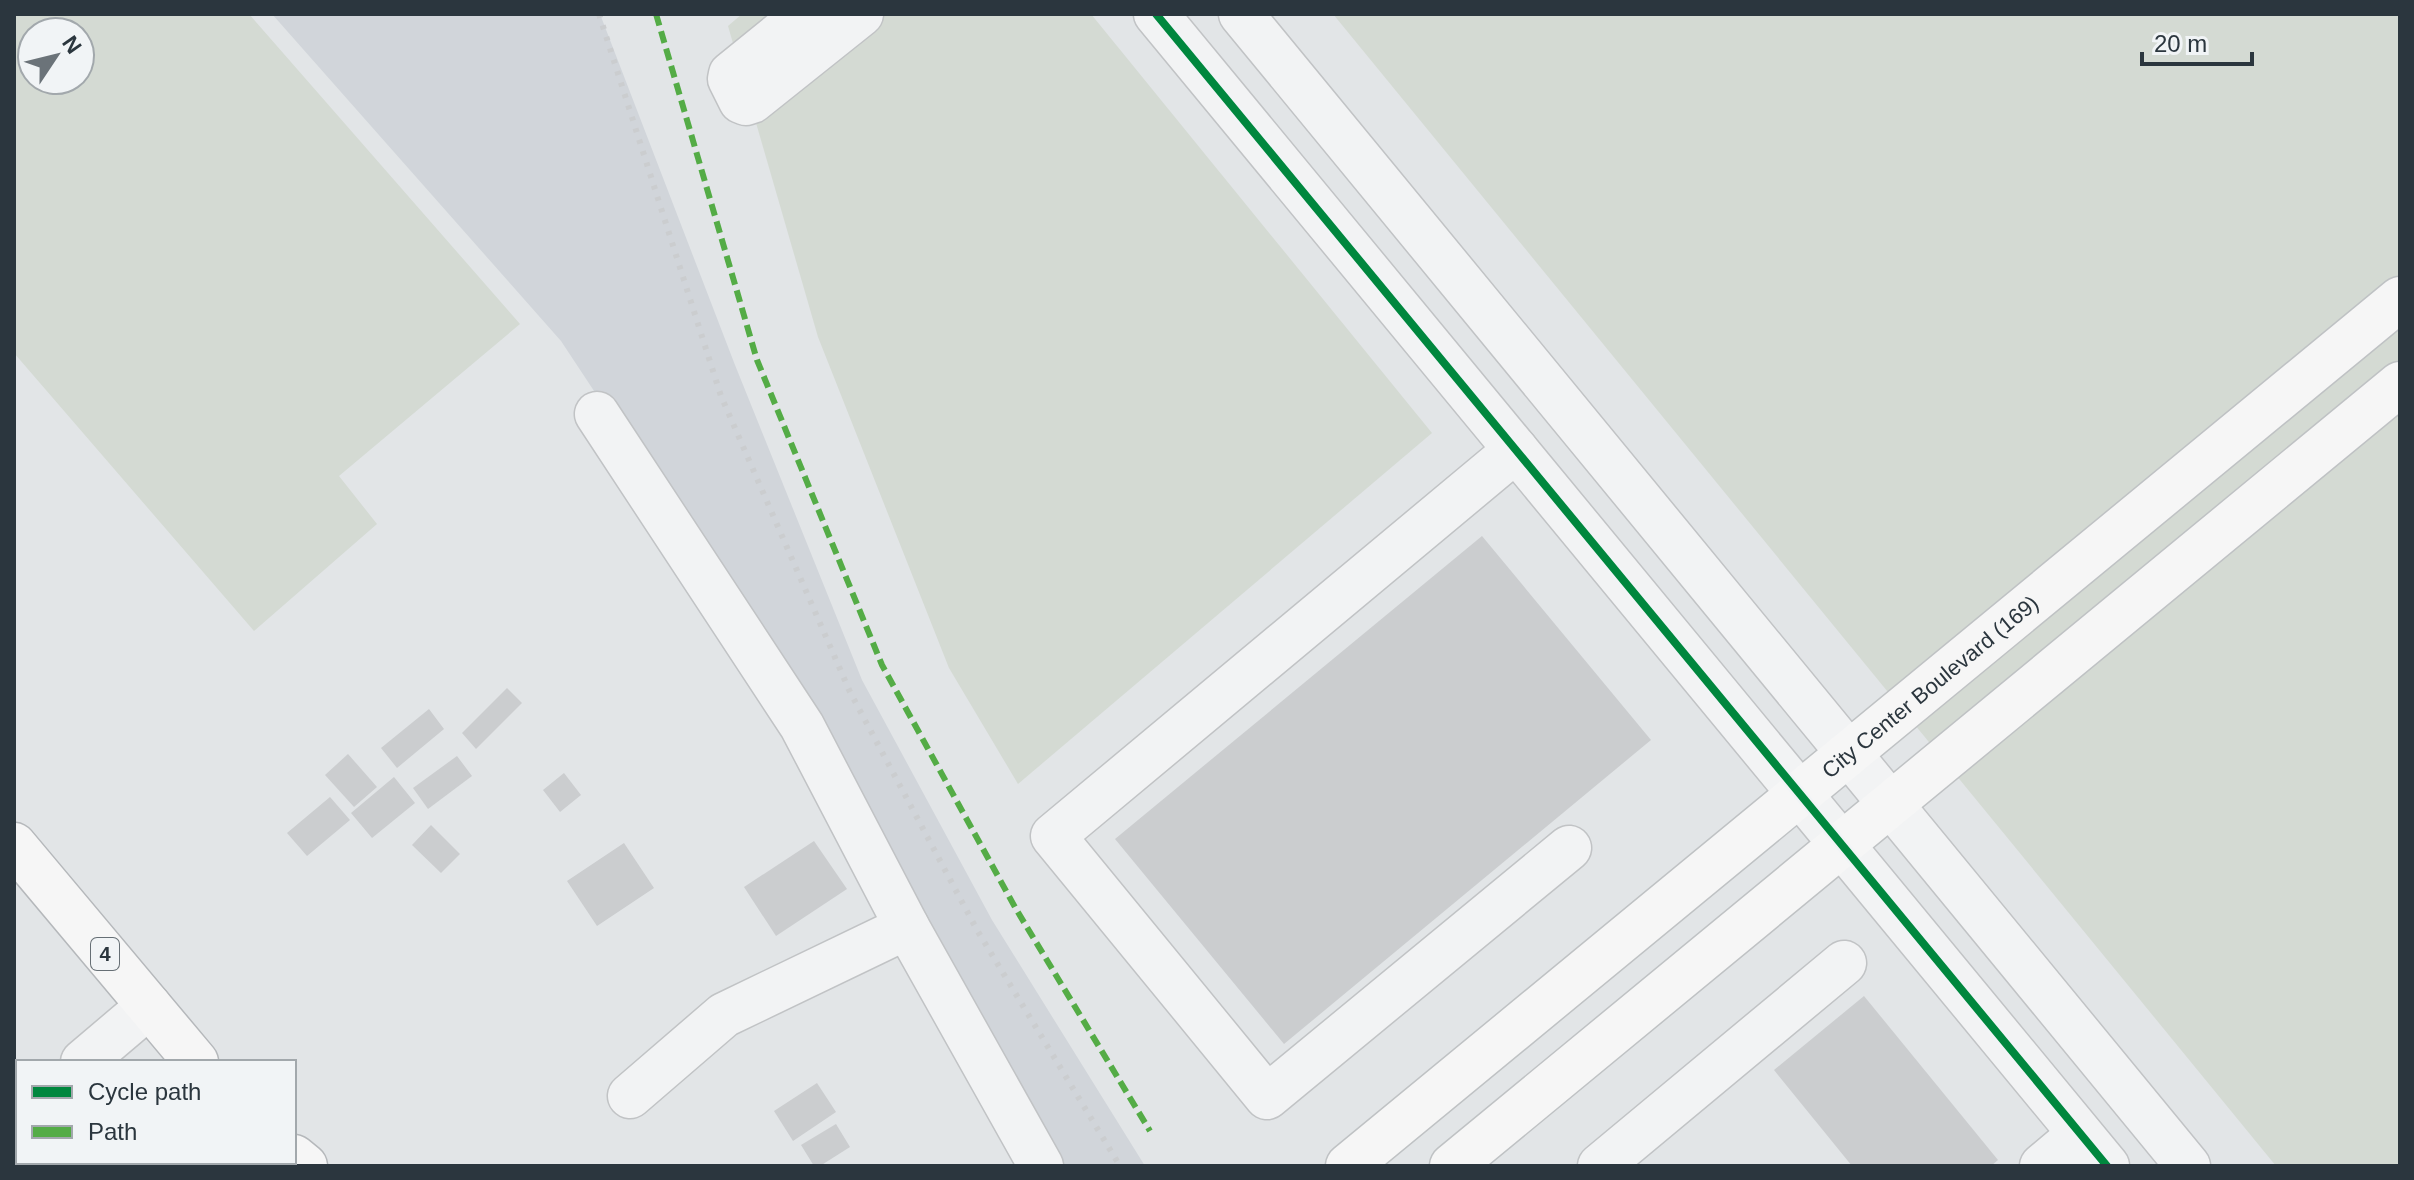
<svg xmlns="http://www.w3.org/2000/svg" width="2414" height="1180" viewBox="0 0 2414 1180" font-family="Arial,sans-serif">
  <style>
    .built { fill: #d1d5da }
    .green { fill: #d4dad3; fill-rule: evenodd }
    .building { fill: #cbcdcf }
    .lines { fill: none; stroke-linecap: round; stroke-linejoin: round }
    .minor-casing { stroke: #c1c3c5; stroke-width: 47 }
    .major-casing { stroke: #bfc2c4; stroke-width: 47 }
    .highway-casing { stroke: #b5b8bb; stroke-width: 47 }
    .path { stroke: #c2c5c5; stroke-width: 5; stroke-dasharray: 6 6; stroke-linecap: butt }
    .minor { stroke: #f2f3f4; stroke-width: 44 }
    .major { stroke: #f6f6f6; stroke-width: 44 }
    .highway { stroke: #f6f6f6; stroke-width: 44 }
    .rail { stroke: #cbcdcf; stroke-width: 6; stroke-dasharray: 4 8; stroke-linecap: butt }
    .quiet { stroke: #54ac46; stroke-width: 6; stroke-dasharray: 12 6; stroke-linecap: butt }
    .cycleway-casing { stroke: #f1f4f6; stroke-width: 13 }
    .cycleway { stroke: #00873e; stroke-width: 8 }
    .labels { text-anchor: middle; stroke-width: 6; stroke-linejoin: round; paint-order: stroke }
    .shield { fill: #f1f4f6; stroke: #666f75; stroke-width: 2 }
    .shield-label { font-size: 20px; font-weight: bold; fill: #2b363e }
    .street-label { font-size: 22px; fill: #2b363e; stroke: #f1f4f6 }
  </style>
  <rect width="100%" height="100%" fill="#e2e5e7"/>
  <path class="built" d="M272,14h328l135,351 127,315 130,240 153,246h-94l-289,-521 -201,-304z"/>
  <g class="green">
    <path d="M14,14h235l271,310 -181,152 38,48 -123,107 -240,-278zM32,32h48v48h-48z"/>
    <path d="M742,14h349l341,419 -414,351 -69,-116 -131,-331 -90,-311z"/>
    <path d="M1333,14h1067v1152h-124z"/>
  </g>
  <g class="building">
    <path d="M1482,536l169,204 -367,304 -169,-205z"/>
    <path d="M507,688l15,15 -46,46 -14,-16z"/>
    <path d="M429,709l15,20 -47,39 -16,-20z"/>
    <path d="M348,754l29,33 -23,20 -29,-32z"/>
    <path d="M457,756l15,20 -44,33 -15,-21z"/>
    <path d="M564,773l17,22 -21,17 -17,-22z"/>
    <path d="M394,777l21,26 -43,35 -21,-25z"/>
    <path d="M330,797l20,23 -43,36 -20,-23z"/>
    <path d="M431,825l29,29 -19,19 -29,-28z"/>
    <path d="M814,841l33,48 -71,47 -32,-49z"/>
    <path d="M624,843l30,45 -57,38 -30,-45z"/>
    <path d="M1864,996l134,164 -7,6h-139l-78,-96z"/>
    <path d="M817,1083l19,29 -43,29 -19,-30z"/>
    <path d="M836,1124l14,23 -30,19h-6l-13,-21z"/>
  </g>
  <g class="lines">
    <defs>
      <g id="minor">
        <path d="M805,14l-74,60 -1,5 11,22 5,2 6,-2 109,-87"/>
        <path d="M1156,14l951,1152"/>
        <path d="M1241,14l947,1152"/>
        <path d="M597,414l205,312 105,201 134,239"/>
        <path d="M1516,450l-463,386 214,261 302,-249"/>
        <path d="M83,1062l66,-56"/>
        <path d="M630,1096l94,-81 183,-88"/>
        <path d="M14,1122l4,-4"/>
        <path d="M1600,1166l244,-203"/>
        <path d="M2042,1166l38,-32"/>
      </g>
      <g id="major">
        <path id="s1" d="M1348,1166l1052,-867"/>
        <path d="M1452,1166l948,-782"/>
      </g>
      <g id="highway">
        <path d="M14,845l182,217"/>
        <path d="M294,1157l11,9"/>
      </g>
    </defs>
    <use href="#minor" class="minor-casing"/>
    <use href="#major" class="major-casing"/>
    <use href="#highway" class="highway-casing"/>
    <path class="path" d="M205,1162l4,4"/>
    <use href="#minor" class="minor"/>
    <use href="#major" class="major"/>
    <use href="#highway" class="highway"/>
    <path class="rail" d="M599,14l122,382 129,296 127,238 143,236"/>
    <path class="quiet" d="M656,14l101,346 125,305 134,244 134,222"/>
    <defs>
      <path id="cycleway" d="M1156,14l951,1152"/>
    </defs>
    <use href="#cycleway" class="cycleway-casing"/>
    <use href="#cycleway" class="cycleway"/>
  </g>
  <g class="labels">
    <rect class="shield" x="91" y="938" width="28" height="32" rx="6"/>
    <g class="shield-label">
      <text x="105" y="961">4</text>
    </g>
    <g class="street-label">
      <text dy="8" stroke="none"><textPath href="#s1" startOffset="754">City Center Boulevard (169)</textPath></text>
    </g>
  </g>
  <rect width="2414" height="1180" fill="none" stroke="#2b363e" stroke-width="32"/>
  <rect x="16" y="1060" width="280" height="104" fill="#f1f4f6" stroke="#a2a8ac" stroke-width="2"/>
  <rect x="32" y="1086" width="40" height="12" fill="#00873e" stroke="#a2a8ac" stroke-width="2"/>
  <text x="88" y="1100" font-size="24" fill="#2b363e">Cycle path</text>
  <rect x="32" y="1126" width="40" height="12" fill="#54ac46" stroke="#a2a8ac" stroke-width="2"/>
  <text x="88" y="1140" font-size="24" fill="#2b363e">Path</text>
  <g transform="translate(56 56) rotate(55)"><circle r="38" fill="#f1f4f6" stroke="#a2a8ac" stroke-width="2"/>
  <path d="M0-6L14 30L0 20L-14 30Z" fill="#6b7379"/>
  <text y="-12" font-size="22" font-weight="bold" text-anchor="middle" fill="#2b363e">N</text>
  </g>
  <path d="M2142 52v12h110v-12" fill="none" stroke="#2b363e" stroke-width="4"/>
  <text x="2154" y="52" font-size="24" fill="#2b363e" stroke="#f1f4f6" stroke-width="6" paint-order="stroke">20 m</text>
</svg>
